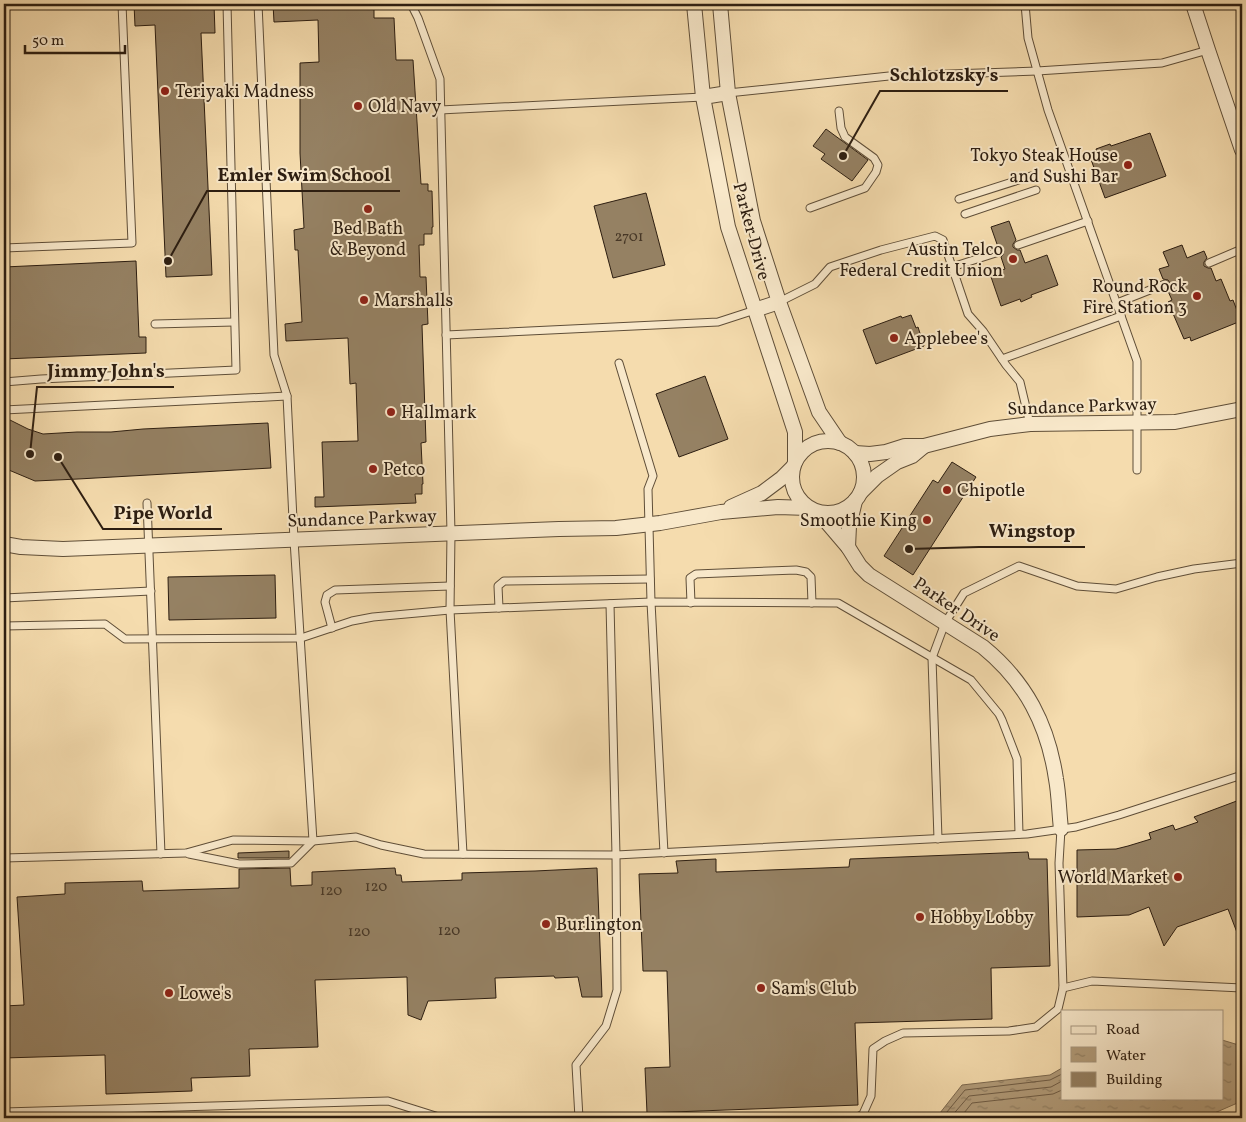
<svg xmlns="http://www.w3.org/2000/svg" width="1246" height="1122" viewBox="0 0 1246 1122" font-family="Vollkorn,serif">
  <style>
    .water { fill: url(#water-ripples); stroke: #7c694f }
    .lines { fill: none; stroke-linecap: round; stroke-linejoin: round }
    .shore { stroke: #6f5c45; stroke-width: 1 }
    .building { fill: #958163; stroke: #2d1e11 }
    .lane-casing { stroke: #5f4e38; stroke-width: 9 }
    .street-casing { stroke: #5f4e38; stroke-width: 16 }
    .lane { stroke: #f8e8ca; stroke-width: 7 }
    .street { stroke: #f8e8ca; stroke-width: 14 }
    .poi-dot { fill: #8f2418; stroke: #f8e8ca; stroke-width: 2 }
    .labels { text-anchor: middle; stroke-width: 4; stroke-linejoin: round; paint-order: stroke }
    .number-label { font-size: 15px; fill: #473726 }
    .poi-label { font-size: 18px; fill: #2d1e11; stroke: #f8e8ca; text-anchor: start }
    .street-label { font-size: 18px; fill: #2d1e11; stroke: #f8e8ca }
    .leader { fill: none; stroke: #2d1e11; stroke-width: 2 }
    .callout-dot { fill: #2d1e11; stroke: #f8e8ca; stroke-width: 2 }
    .callout-label { font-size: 19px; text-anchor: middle; font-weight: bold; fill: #2d1e11; stroke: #f8e8ca; stroke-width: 4; stroke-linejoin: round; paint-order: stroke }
  </style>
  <defs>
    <pattern id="water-ripples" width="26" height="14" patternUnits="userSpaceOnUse" patternTransform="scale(1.25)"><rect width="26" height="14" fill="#b19b79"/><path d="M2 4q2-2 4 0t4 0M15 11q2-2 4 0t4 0" fill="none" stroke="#907e62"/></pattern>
  </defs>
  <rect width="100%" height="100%" fill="#f5dcae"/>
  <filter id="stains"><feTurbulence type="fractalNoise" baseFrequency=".004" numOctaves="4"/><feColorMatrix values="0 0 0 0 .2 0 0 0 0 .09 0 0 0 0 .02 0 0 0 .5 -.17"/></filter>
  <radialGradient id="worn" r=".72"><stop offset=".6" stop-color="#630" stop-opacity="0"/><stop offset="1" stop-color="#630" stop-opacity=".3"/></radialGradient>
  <path class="water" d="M1222,1040l20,6v55l-39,17h-267l26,-33 88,-10 12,-7v30h160z"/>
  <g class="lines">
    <g class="shore">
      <path d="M942,1118l23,-28 85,-10 12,-6"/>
      <path d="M950,1118l19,-22 82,-9 11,-6"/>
      <path d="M960,1118l12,-15 81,-9 9,-4"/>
    </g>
  </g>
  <g class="building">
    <path d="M134,4h80l1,29h-14l11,242 -46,2 -11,-252 -20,1z"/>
    <path d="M273,4h101v14h20l2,42h17l8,124h7v7h4l1,36h-1v7h-8v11h-5l1,32h6l2,47 -6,1 4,117 -5,1 2,41h-1v10h-7l1,9 -101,4v-10h9l-2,-55 36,-1 -2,-58 -6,1 -2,-46 -62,3 -1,-17 17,-2 -4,-72h-3l-1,-20 10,-2 -4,-75v-90l19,-1 -1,-42 -44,2z"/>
    <path d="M826,129l42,31 -16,21 -31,-22 4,-5 -12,-8z"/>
    <path d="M1150,133l16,43 -61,22 -16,-44 8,-2 -1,-3 14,-5 1,2z"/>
    <path d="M646,193l19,72 -52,13 -19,-72z"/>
    <path d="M1009,221l7,19 -3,4v3l4,3h3l5,13 22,-8 11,30 -27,10 1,2 -11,5 -1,-3 -19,7 -11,-32 15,-5 -4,-12 2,-2 1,-4 -2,-3 -4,-1 -7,-20z"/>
    <path d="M1182,245l5,13 17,-7 3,7 -3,4v4l4,2h3l5,13 5,-2 9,22 3,-1 8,21 -50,20 -1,-4 -6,2 -16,-37 4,-2 -5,-11 2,-2 1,-4 -2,-3 -5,-1 -4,-10 10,-3 -6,-14z"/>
    <path d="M136,261l3,76h7v16l-142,6v-92z"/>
    <path d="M911,315l5,13 2,-1 6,19 -48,18 -13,-34 38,-14 1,2z"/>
    <path d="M705,376l23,63 -49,18 -23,-63z"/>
    <path d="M4,417l24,12 15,5 34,-2h34l32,-3 125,-6 3,45 -193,11 -43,2 -31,-13z"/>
    <path d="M952,462l24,15 -63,98 -29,-19 49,-76 5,3z"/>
    <path d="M275,575l1,43 -107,2 -1,-43z"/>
    <path d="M1242,799v144h-1l-13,-34 -51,18 -13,19 -15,-39 -20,8 -52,2v-67l39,-1 12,-3 23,-7 -2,-6 24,-8 2,5 23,-8 -4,-5z"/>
    <path d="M289,851v7h-51v-5z"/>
    <path d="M1028,852l1,7h18l3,107 -59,2 1,51 -137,4 3,82 -211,8 -2,-45 25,-1 -3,-96h-24l-4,-97 39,-1 -2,-12 40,-2v13l133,-5 1,-8z"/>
    <path d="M290,868l1,18 21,-1v-13l83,-4 1,7h5l1,7 60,-2v-7l73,-2 62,-3 5,129h-20l-4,-20 -23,1 -1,-2 -59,2 1,20 -68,3 -7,19 -13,-5 -1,-38 -92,3 3,67 -69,2 1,27 -59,2 1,13 -86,3 -1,-39 -101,3v-52l20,-1 -7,-108 48,-3v-11l36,-1 41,-1 1,10 96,-3v-19z"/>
  </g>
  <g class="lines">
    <defs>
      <g id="lane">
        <path d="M411,4l7,14 22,61 11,454 -1,77 13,244"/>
        <path d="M1025,4l3,34 20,72 89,251v109"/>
        <path d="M728,93l161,-17 148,-5 125,-8 46,-13"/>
        <path d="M440,110l263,-13"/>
        <path d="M959,199l72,-23"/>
        <path d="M810,208l55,-20 11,-16 2,-7 -4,-7 -29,-21 -4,-9 -2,-17"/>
        <path d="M965,214l71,-24"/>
        <path d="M1018,245l70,-24"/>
        <path d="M4,248l128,-5 -10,-239"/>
        <path d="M1209,263l33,-14"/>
        <path d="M952,267l47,-15"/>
        <path d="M779,302l36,-18 15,-17 51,-17 54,-14 8,4 25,74 15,17 23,34 14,17 10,42"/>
        <path d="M1117,303l48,-19"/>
        <path d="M155,324l79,-2"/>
        <path d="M446,335l272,-13 37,-12"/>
        <path d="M1002,359l119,-43"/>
        <path d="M619,363l34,113 -5,13 3,113 13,251"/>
        <path d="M4,382l37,-3 195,-9 -9,-366"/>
        <path d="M4,410l283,-14"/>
        <path d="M147,503l14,351"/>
        <path d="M4,598l147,-7"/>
        <path d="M691,603l-1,-25 6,-4 100,-4 10,2 5,5 1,26"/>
        <path d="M499,608l-1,-22 6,-5 146,-2"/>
        <path d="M4,626l101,-2 20,15 176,-1 51,-17 21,-4 77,-7 201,-8 187,1 133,77 28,34 3,6 15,39 2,75"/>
        <path d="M332,628l-7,-26 2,-7 8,-5 115,-4"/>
        <path d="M938,839l-6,-181 13,-35 19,-30 55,-27 58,20 39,3 41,-12 37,-8 48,-6"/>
        <path d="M189,854l50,10 52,-1 22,-22 -19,-301 -7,-144 -13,-41 -16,-351"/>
        <path d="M4,858l182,-5 47,-13 80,1 43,-4 25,8 43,9 192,1 411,-21 49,-7 43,-12 123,-40"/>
        <path d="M1063,988l29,-7 150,7"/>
        <path d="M4,1112l384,-11 54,17"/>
        <path d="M579,1118l-3,-53 30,-39 11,-36 -1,-135 -6,-251"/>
        <path d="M856,1118l7,-4 8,-18 2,-47 12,-8 18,-8 106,-2 27,-4 22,-18 5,-21 -4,-125 2,-34"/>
      </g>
      <g id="street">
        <path d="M694,4l9,93 25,130 67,205v30"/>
        <path d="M720,4l8,89 25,128 26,81 40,110 21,31"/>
        <path d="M1193,4l15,46 34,100"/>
        <path d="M703,97l25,-4"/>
        <path d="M755,310l24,-8"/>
        <circle cx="828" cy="477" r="36"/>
        <path d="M855,453l15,1 16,-2 19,-6h19l66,-17 40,-5 145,-2 67,-13"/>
        <path d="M861,492l16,-16 20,-14 15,-6 12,-10"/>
        <path d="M731,507l31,-14 20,-15 11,-11"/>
        <path d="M819,513l29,34 12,19 9,9 114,72c43,35 65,78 73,132 3,16 3,33 5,50"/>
        <path d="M4,544l17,3 42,2 496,-20 57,-1 44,-5 61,-11 57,-5 30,1"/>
        <path d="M848,547l1,-21 6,-25"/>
      </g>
    </defs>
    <use href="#lane" class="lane-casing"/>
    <use href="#street" class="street-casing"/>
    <use href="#lane" class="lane"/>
    <use href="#street" class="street"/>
  </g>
  <g class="poi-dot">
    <circle cx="165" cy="91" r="5"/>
    <circle cx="358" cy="106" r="5"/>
    <circle cx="1128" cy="165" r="5"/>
    <circle cx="368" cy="209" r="5"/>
    <circle cx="1013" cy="259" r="5"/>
    <circle cx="1197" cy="296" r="5"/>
    <circle cx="364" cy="300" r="5"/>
    <circle cx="894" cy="338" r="5"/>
    <circle cx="391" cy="412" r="5"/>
    <circle cx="373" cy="469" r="5"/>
    <circle cx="947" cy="490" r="5"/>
    <circle cx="927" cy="520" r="5"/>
    <circle cx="1178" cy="877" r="5"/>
    <circle cx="920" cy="917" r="5"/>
    <circle cx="546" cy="924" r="5"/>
    <circle cx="761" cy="988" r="5"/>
    <circle cx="169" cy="993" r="5"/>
  </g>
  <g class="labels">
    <g class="number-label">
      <text x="629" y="241">2701</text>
      <text x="376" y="891">120</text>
      <text x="331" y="895">120</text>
      <text x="449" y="935">120</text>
      <text x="359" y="936">120</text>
    </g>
    <g class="poi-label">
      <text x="175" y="97">Teriyaki Madness</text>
      <text x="368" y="112">Old Navy</text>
      <text x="1118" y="161" text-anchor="end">Tokyo Steak House<tspan x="1118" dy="21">and Sushi Bar</tspan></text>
      <text x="368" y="234" text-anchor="middle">Bed Bath<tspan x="368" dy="21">&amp; Beyond</tspan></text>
      <text x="1003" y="255" text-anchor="end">Austin Telco<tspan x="1003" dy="21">Federal Credit Union</tspan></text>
      <text x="1187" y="292" text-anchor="end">Round Rock<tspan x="1187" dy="21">Fire Station 3</tspan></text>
      <text x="374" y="306">Marshalls</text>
      <text x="904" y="344">Applebee's</text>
      <text x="401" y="418">Hallmark</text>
      <text x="383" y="475">Petco</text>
      <text x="957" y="496">Chipotle</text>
      <text x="917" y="526" text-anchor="end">Smoothie King</text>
      <text x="1168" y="883" text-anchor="end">World Market</text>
      <text x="930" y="923">Hobby Lobby</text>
      <text x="556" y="930">Burlington</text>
      <text x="771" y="994">Sam's Club</text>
      <text x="179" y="999">Lowe's</text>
    </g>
    <g class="street-label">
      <text transform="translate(752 231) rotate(75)" y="6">Parker Drive</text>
      <text transform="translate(1082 406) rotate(-2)" y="6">Sundance Parkway</text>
      <text transform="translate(362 518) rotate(-2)" y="6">Sundance Parkway</text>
      <text transform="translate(957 609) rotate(34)" y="6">Parker Drive</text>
    </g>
  </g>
  <path class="leader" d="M843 156L880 91H1008M168 261L207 191H400M30 454L37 387H174M58 457L103 529H222M909 549L979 547H1085"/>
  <g class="callout-dot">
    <circle cx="843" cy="156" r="5"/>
    <circle cx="168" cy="261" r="5"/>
    <circle cx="30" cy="454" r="5"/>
    <circle cx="58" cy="457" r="5"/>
    <circle cx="909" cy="549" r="5"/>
  </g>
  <g class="callout-label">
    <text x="944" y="81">Schlotzsky's</text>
    <text x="304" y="181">Emler Swim School</text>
    <text x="106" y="377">Jimmy John's</text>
    <text x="163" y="519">Pipe World</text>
    <text x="1032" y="537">Wingstop</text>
  </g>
  <rect width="1246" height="1122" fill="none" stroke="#f5dcae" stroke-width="20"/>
  <rect x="5" y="5" width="1236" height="1112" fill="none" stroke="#2d1e11" stroke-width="2.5"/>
  <rect x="10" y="10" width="1226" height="1102" fill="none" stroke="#2d1e11"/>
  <rect x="1061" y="1010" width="162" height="90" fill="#f8e8ca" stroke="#a79780"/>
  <rect x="1071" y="1026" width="25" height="8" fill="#f8e8ca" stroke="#a79780"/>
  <text x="1106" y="1034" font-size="15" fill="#2d1e11">Road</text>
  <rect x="1071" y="1047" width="25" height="15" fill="url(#water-ripples)" stroke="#a79780"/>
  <text x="1106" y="1060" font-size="15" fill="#2d1e11">Water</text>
  <rect x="1071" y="1072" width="25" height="15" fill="#958163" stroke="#a79780"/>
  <text x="1106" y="1084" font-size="15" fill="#2d1e11">Building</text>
  <path d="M25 45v8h100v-8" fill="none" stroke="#2d1e11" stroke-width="2.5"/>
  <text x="32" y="45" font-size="15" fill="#2d1e11" stroke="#f8e8ca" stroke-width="4" paint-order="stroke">50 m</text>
  <rect width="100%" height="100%" filter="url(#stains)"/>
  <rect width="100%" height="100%" fill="url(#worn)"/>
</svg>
